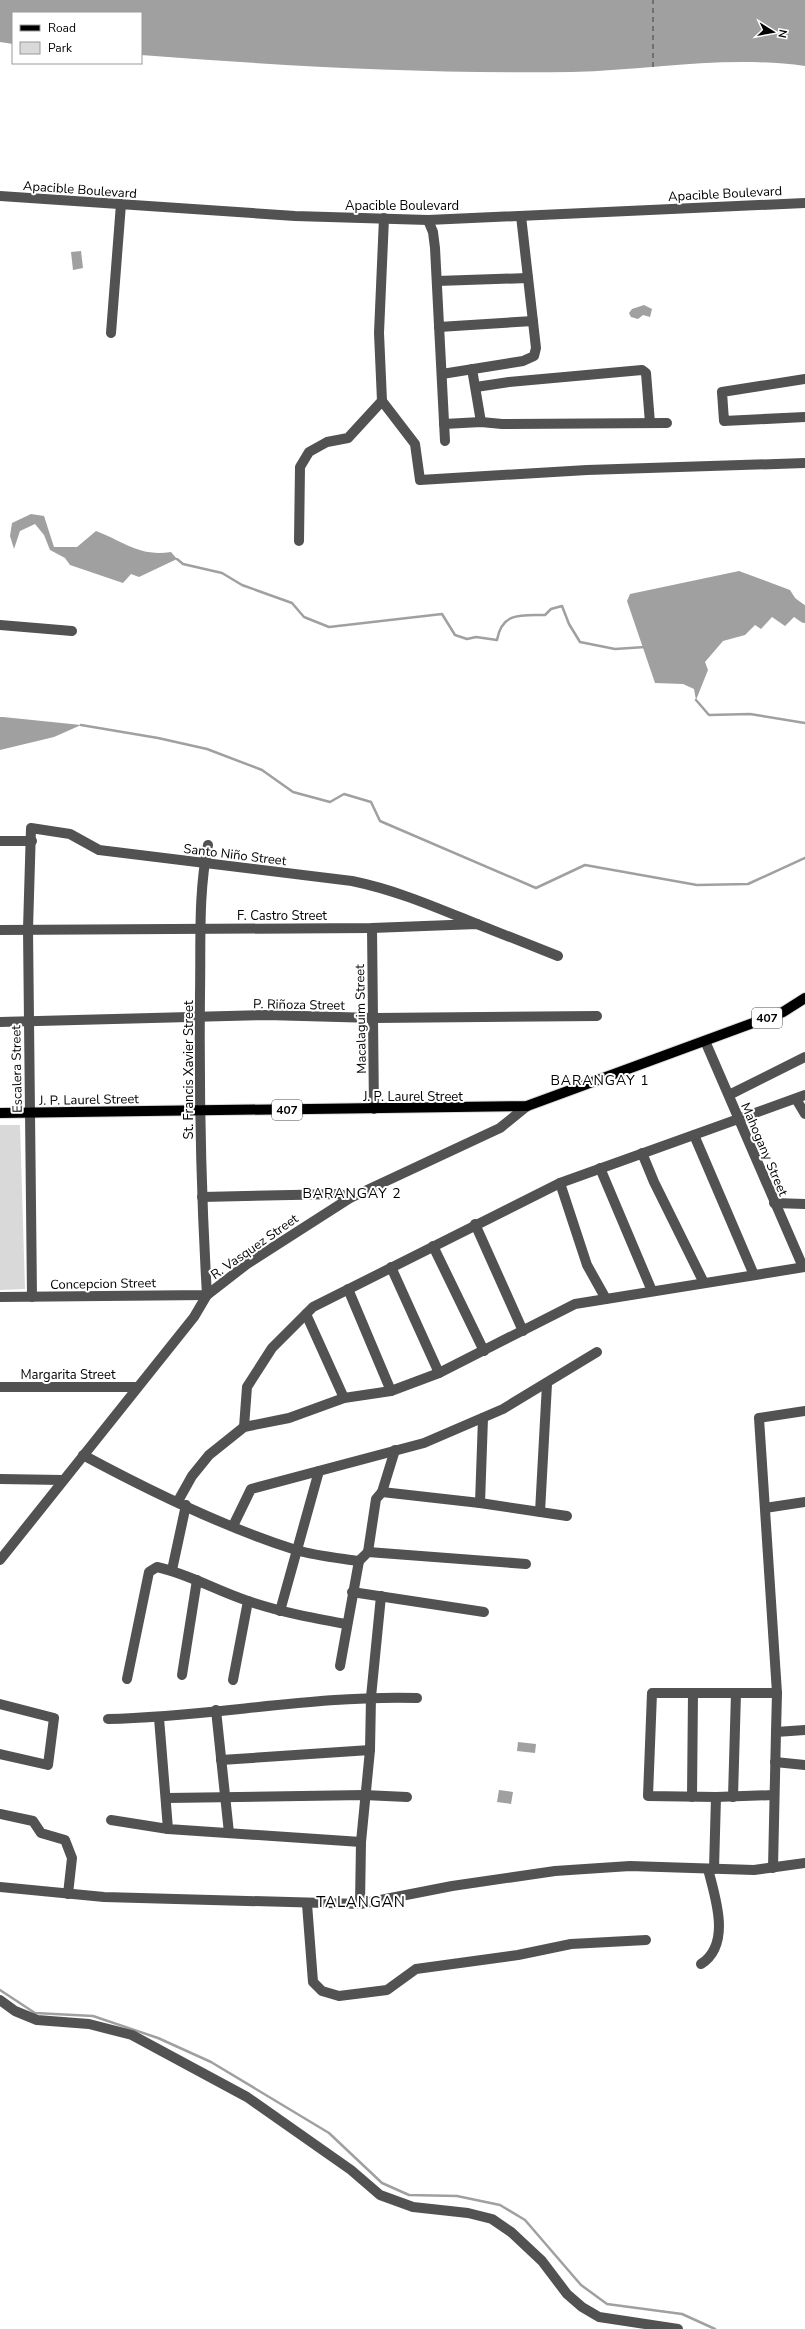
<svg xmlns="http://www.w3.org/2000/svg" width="805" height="2329" viewBox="0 0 805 2329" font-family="'Nunito Sans',sans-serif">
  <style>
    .green { fill: #d9d9d9 }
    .water { fill: #a0a0a0 }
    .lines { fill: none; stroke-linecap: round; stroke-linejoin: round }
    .stream { stroke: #a0a0a0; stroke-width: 2.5 }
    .river { stroke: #a0a0a0; stroke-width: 16 }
    .ferry { stroke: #414141; stroke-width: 1; stroke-dasharray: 5 4; stroke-linecap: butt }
    .major-casing { stroke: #dbdbdb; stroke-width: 12 }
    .minor { stroke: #525252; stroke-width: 10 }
    .major { stroke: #000; stroke-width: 10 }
    .labels { text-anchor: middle; stroke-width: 4; stroke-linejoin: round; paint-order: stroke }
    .shield { fill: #fff; stroke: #4c4c4c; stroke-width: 1 }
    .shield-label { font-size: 12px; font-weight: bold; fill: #000 }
    .street-label { font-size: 13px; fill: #000; stroke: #fff }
    .neighbourhood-label { font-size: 14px; letter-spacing: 1px; fill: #000; stroke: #fff }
    .quarter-label { font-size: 15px; letter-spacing: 1px; fill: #000; stroke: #fff }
  </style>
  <rect width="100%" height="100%" fill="#fff"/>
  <path class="green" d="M0,1125h20l5,164 -25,1z"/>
  <g class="water">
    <path d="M0,0h805v66c-78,-11 -155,4 -233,6 -144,2 -288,-6 -431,-17v-42h-128v31l-13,-2z"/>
    <path d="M81,251l2,17 -10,2 -2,-18z"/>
    <path d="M644,305l8,4 -2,8 -7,-2 -5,4 -7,-2 -2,-4 3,-4z"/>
    <path d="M31,514l13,2 10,31h23l19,-16c27,10 43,26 75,21l6,7 -38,18 -8,-3 -8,9 -53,-18 -5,-7 -15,-8 -6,-15 -9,-11 -15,7 -6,18 -4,-13 2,-13z"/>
    <path d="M739,571l51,19 7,11 -3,16 -9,9 -13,-9 -11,12 -6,-4 -10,10 -22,6 -18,21 3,8 -12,30 -2,-11 -11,-5 -28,-1 -28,-82 3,-7z"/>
    <path d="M0,717h3l78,8 -27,12 -54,13z"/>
    <path d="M518,1742l18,2 -1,9 -18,-2z"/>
    <path d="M499,1790l14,2 -2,12 -14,-2z"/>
  </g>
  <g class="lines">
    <g class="stream">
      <path d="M177,559l6,5 39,9 20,12 50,18 12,14 25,10 113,-13 13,21 12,4 9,-2 21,3c5,-28 24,-25 48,-25l6,-6 11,-3 7,18 11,18 35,7 30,-2"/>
      <path d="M696,700l13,15 41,-1 55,9"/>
      <path d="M81,725l77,13 49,11 55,21 31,22 37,10 14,-8 27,8 9,19 156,67 49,-23 112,20 51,-1 57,-26"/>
      <path d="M0,1990l35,23 58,3 65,22 53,24 118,71 53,50 27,12 48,1 43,9 25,15 56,65 26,19 75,10 33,15"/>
    </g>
    <path class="river" d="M777,595l28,20"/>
    <path class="ferry" d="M653,67v-67"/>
    <defs>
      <path id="major" d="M0,1113l527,-7 256,-94 22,-14"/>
    </defs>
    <use href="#major" class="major-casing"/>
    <g class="minor">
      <path d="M0,196l295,20 133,4 377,-17"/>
      <path d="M428,220l5,12 2,16 10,193"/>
      <path d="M437,281l91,-3"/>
      <path d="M439,327l94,-6"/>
      <path d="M111,333l10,-129"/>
      <path d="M472,369l9,53"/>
      <path d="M442,374l81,-13 11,-5 2,-8 -15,-132"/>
      <path d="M805,379l-83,13 2,29 81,-4"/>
      <path d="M476,387l33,-5 133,-12 4,3 4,50"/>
      <path d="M382,401l33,43 5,36 167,-10 218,-7"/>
      <path d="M444,424l37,-2 21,2 165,-1"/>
      <path d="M299,541l1,-74 9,-15 18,-10 21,-4 34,-37 -3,-68 5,-115"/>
      <path d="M0,625l72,6"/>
      <path d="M0,841h32"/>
      <path d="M372,928l2,181"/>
      <path d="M0,930l372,-2 105,-4 81,32"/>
      <path d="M0,1022l267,-7 107,3 223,-2"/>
      <path d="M705,1041l98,226"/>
      <path d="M733,1093l72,-36"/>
      <path d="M796,1099l9,15"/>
      <path d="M694,1135l60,140"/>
      <path d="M642,1153l12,29 50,101"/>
      <path d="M600,1168l52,123"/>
      <path d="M560,1183l27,82 19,34"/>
      <path d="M202,1197l138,-3 10,4"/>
      <path d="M774,1203l31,1"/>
      <path d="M475,1224l48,107"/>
      <path d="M433,1246l51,105"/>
      <path d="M391,1267l48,106"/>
      <path d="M348,1289l43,102"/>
      <path d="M0,1297l207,-2c-6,-101 -8,-201 -7,-302 1,-49 -2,-100 8,-148"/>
      <path d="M32,1297l-4,-368 3,-101 39,6 29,16 253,31c44,9 83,26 125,43"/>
      <path d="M306,1314l38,84"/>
      <path d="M0,1387h137"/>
      <path d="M244,1427l3,-40 25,-39 41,-41 247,-124 245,-88"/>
      <path d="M395,1450l-13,42 98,11 87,13"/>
      <path d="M83,1455c65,35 143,73 213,95 20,6 43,8 63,11l9,-9 158,12"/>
      <path d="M0,1479l63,1"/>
      <path d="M178,1501l14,-25 17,-21 35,-28 45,-9 55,-20 47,-7 48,-18 136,-69 230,-37"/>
      <path d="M480,1503l3,-85"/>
      <path d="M765,1508l40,-6"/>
      <path d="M540,1512l7,-128"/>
      <path d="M233,1526l18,-37 173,-46 79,-34 94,-57"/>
      <path d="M368,1552l8,-53 6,-7"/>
      <path d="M0,1560l194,-243 13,-22 40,-31 103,-66 150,-70 27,-22"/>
      <path d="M172,1570l14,-65"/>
      <path d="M352,1592l132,20"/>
      <path d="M280,1611l39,-140"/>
      <path d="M340,1666l19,-105"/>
      <path d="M182,1675l15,-95"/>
      <path d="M127,1679l22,-107 8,-5c32,7 60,24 91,34 32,11 65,17 98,23"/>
      <path d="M233,1680l15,-79"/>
      <path d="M777,1693l-18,-275 46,-7"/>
      <path d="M0,1704l54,14 -6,47 -48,-11"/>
      <path d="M216,1710l13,123"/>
      <path d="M159,1718l9,111 193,13"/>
      <path d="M108,1719c103,-2 205,-24 309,-21"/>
      <path d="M221,1760l149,-10"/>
      <path d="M775,1762l30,3"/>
      <path d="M774,1795l-58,2 -68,-1 4,-103h125l-1,39"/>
      <path d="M692,1797l1,-104"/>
      <path d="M733,1797l3,-104"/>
      <path d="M167,1798l197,-3 43,2"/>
      <path d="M0,1814l33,7 8,12 24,7 7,18 -4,36"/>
      <path d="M111,1820l57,9"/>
      <path d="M773,1868l3,-136 29,-2"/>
      <path d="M714,1869l2,-72"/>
      <path d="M0,1887l104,10 256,7 92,-18 103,-15 75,-5 124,4 51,-7"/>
      <path d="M307,1904l6,78 9,9 17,5 48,-6 29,-21 102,-14 53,-11 75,-4"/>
      <path d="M360,1904l1,-62 9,-92 1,-53 10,-101"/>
      <path d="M701,1964c31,-20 14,-67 7,-95"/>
      <path d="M0,2000l15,11 22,9 52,4 43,11 115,62 104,73 29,25 33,12 55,6 24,6 19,13 31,29 25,33 15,13 17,10 79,12"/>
    </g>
    <use href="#major" class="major"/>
  </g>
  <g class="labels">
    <g class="shield">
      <rect x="752" y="1008" width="30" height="20" rx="3"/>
      <rect x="272" y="1100" width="30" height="20" rx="3"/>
    </g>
    <g class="shield-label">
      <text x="767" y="1022">407</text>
      <text x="287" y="1114">407</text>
    </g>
    <g class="street-label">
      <text transform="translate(80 189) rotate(4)" y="5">Apacible Boulevard</text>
      <text transform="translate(725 193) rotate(-3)" y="5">Apacible Boulevard</text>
      <text x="402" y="210">Apacible Boulevard</text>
      <text transform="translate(235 854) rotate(7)" y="5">Santo Niño Street</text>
      <text x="282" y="920">F. Castro Street</text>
      <text transform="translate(299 1004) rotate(1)" y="5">P. Riñoza Street</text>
      <text transform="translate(360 1019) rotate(-91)" y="5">Macalaguim Street</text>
      <text transform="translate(16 1069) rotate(-91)" y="5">Escalera Street</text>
      <text transform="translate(188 1070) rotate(-90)" y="5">St. Francis Xavier Street</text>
      <text x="413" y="1101">J. P. Laurel Street</text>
      <text transform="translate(89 1099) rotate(-1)" y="5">J. P. Laurel Street</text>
      <text transform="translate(765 1149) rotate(67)" y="5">Mahogany Street</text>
      <text transform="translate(254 1246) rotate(-35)" y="5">R. Vasquez Street</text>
      <text transform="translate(103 1283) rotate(-1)" y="5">Concepcion Street</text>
      <text x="68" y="1379">Margarita Street</text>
    </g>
    <g class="neighbourhood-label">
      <text x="600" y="1085">BARANGAY 1</text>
      <text x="352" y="1198">BARANGAY 2</text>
    </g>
    <g class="quarter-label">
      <text x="361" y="1907">TALANGAN</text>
    </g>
  </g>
  <rect x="12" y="12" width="130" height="52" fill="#ffffff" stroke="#999999"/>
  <rect x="20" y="25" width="20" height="6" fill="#000000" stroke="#999999"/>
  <text x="48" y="32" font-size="12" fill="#000000">Road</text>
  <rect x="20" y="42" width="20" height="12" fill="#d9d9d9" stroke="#999999"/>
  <text x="48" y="52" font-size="12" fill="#000000">Park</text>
  <g transform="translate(773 32) rotate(101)" stroke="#ffffff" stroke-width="3" paint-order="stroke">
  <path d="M0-3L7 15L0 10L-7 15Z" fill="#000000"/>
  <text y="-6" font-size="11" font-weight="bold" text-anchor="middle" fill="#000000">N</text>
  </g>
</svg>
